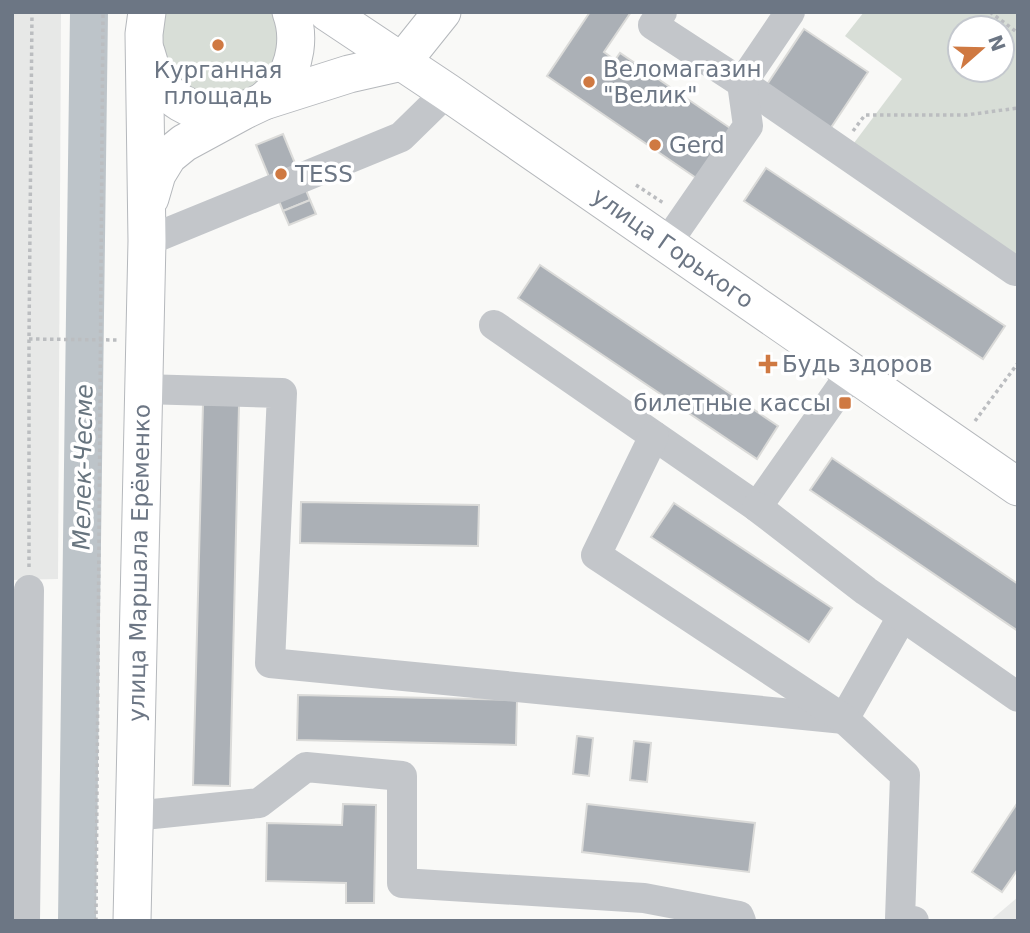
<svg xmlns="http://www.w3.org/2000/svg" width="1030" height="933" viewBox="0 0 1030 933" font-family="'DejaVu Sans',sans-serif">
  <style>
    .built { fill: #e7e8e7 }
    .green { fill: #d8ded7; fill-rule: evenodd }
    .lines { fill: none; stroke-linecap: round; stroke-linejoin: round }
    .river { stroke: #bdc4c9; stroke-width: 38 }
    .building { fill: #abb0b6; stroke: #dbdbd9; stroke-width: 2 }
    .major-casing { stroke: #b5b8bc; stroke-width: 39 }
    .path { stroke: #bbbdc0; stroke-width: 3.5; stroke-dasharray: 3.5 3.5; stroke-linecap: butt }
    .minor { stroke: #c3c6ca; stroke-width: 30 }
    .major { stroke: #fff; stroke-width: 37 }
    .poi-dot { fill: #cf7942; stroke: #fff; stroke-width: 2.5 }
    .labels { text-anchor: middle; stroke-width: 7; stroke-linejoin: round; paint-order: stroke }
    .poi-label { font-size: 23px; fill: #6c7684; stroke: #fff; text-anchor: start }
    .street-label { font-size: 23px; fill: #6c7684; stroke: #fff }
    .water-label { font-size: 24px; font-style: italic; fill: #68757f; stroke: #fff }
  </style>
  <rect width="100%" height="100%" fill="#f9f9f7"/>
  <g class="built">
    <path d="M12,12h49l-3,567 -46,1z"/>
    <path d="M1018,897v24h-28l1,-1z"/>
  </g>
  <g class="green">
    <path d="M162,12h114l5,14 -4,39 -25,28 -55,5 -36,-37z"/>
    <path d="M864,12h154v244l-164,-113 48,-64 -57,-43zM960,28h42v42h-42z"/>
  </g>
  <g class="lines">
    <path class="river" d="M77,921l12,-909"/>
  </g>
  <g class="building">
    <path d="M590,12h41l-27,40 11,8 5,-7 110,75 -25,56 -158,-108z"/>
    <path d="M804,29l64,43 -40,60 -64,-43z"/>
    <path d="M283,134l27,66 -27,11 -27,-66z"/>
    <path d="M766,168l239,158 -22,33 -239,-158z"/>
    <path d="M310,200l6,14 -27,11 -6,-14z"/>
    <path d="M540,265l238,161 -21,33 -239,-161z"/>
    <path d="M203,404l36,1 -9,381 -37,-1z"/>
    <path d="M832,458l186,126v47l-208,-141z"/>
    <path d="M301,502l178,3 -1,41 -178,-3z"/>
    <path d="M674,503l158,105 -23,34 -158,-105z"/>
    <path d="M298,695l219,5 -1,45 -219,-5z"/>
    <path d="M577,736l16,2 -4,38 -16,-2z"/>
    <path d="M634,741l17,2 -4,39 -17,-2z"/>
    <path d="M1018,802v67l-16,23 -30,-20z"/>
    <path d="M343,804l33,1 -2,98h-28v-20l-80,-2 1,-58 75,2z"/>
    <path d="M587,804l168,19 -6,49 -167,-20z"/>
  </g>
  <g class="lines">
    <defs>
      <g id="major">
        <path d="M327,12l120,80 571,395"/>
        <path d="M146,52c2,6 4,15 7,21 12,24 40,42 68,41 7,0 14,-2 21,-3"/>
        <path d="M402,62l40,-50"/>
        <path d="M264,101c5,-5 11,-10 16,-15 16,-21 20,-50 11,-74"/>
        <path d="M150,198l7,-24 11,-18 16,-13 59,-32 21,-10 85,-27 53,-12"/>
        <path d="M132,921l15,-680 -3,-207 3,-22"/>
      </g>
    </defs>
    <use href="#major" class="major-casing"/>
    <g class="path">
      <path d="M990,12l28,21"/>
      <path d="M853,131l12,-16h101l52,-7"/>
      <path d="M636,185l29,19"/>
      <path d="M29,339l89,1"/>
      <path d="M975,421l43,-58"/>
      <path d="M29,567v-228l3,-327"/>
      <path d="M96,921l7,-909"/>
    </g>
    <g class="minor">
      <path d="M662,12l-9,13 89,58 273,188"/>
      <path d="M147,241l254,-104 46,-45"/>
      <path d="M667,243l81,-117 -6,-43 48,-71"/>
      <path d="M494,325l263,182 95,-135"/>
      <path d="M142,389l140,4 -12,270 574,56 58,-102"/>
      <path d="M654,436l-58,119 248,164 61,56 -5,144 14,2"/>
      <path d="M757,507l109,84 152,106"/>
      <path d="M134,816l125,-13 47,-36 96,9v107l242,15 95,18 2,5"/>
      <path d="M25,921l4,-331"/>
    </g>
    <use href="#major" class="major"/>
  </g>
  <g class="poi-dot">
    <circle cx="218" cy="45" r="7"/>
    <circle cx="589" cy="82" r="7"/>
    <circle cx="655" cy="145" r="7"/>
    <circle cx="281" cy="174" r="7"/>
    <path d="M764.5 353.5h7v7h7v7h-7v7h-7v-7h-7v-7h7z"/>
    <rect x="838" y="396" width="14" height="14" rx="3.5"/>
  </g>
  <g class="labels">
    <g class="poi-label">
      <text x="603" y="77">Веломагазин<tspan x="603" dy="26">"Велик"</tspan></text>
      <text x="218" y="78" text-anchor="middle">Курганная<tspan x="218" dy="26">площадь</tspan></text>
      <text x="669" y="153">Gerd</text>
      <text x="295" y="182">TESS</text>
      <text x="782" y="372">Будь здоров</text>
      <text x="831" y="411" text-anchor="end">билетные кассы</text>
    </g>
    <g class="street-label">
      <text transform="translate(673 248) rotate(35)" y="8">улица Горького</text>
      <text transform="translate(139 563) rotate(-89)" y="8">улица Маршала Ерёменко</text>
    </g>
    <g class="water-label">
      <text transform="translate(83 467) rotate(-89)" y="8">Мелек-Чесме</text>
    </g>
  </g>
  <rect width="1030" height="933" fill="none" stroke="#6c7684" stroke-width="28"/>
  <g transform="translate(981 49) rotate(70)"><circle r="33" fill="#ffffff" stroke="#c4c8ce" stroke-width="2"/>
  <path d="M0-5L12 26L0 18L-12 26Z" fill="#cf7942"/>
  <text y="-10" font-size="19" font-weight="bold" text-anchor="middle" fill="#6c7684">N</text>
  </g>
</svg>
